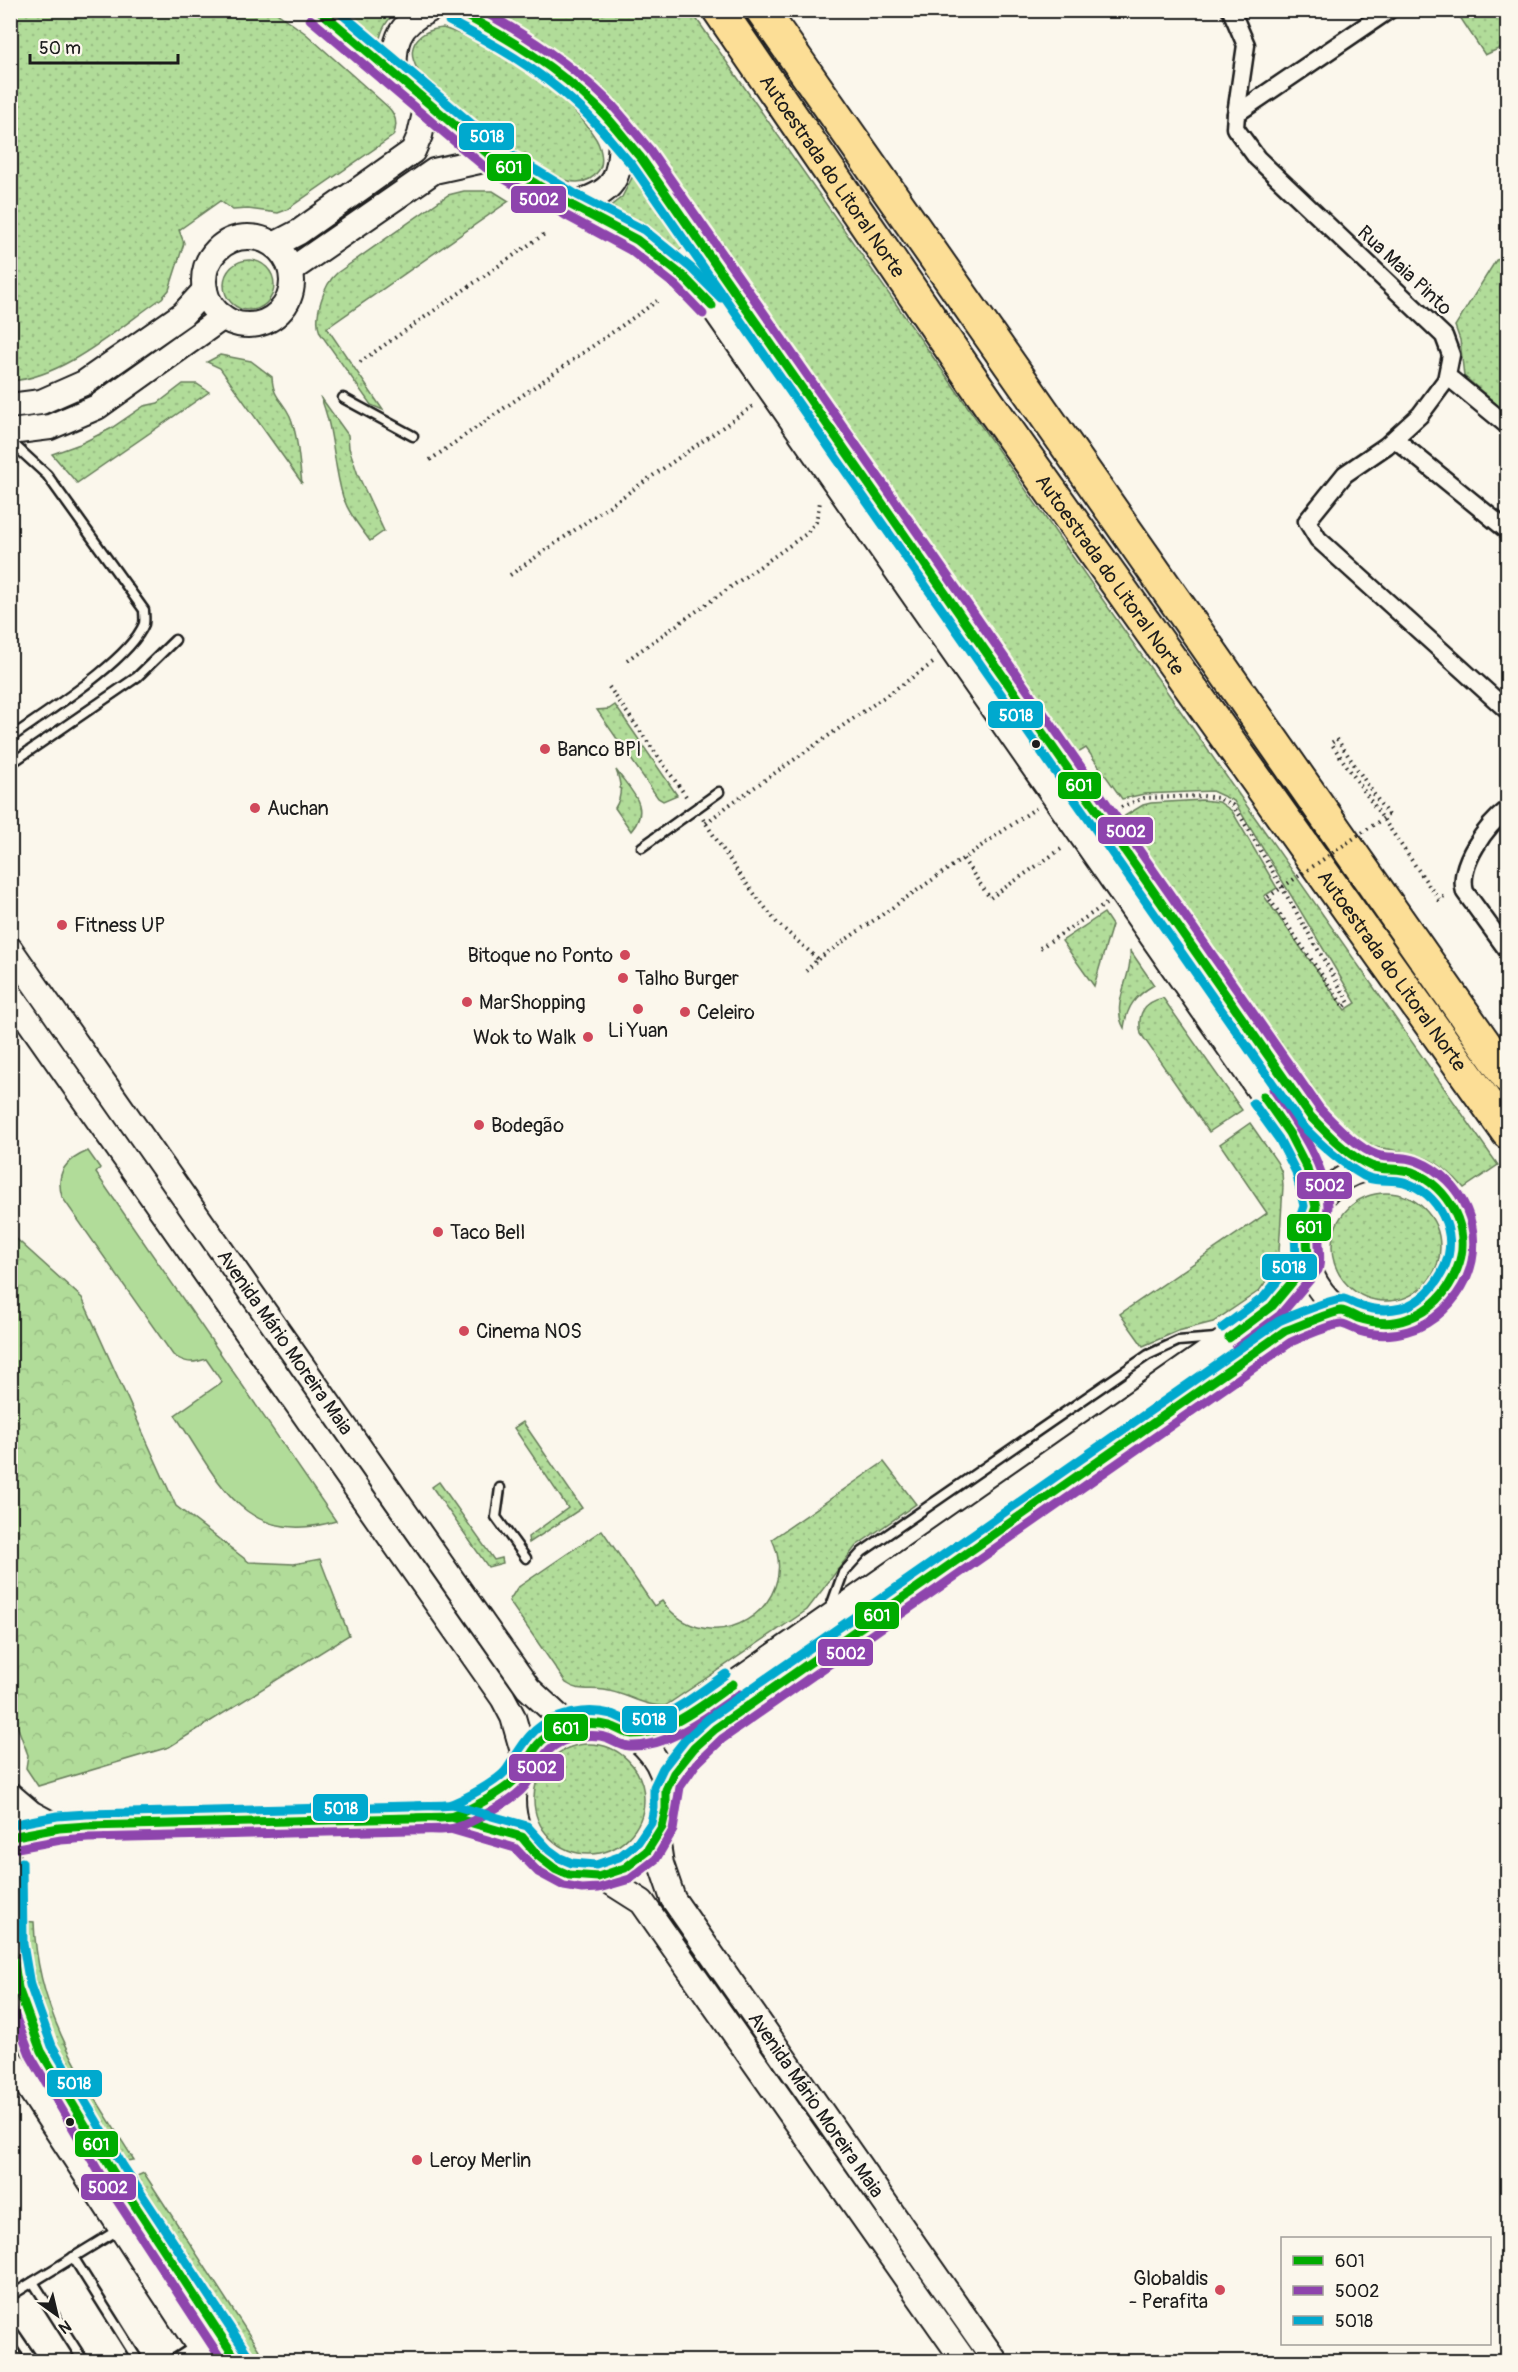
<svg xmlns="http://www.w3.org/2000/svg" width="1518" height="2372" viewBox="0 0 1518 2372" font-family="Pangolin,sans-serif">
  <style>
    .grass { fill: url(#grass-dots); stroke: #667c5a; stroke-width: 1.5 }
    .forest { fill: url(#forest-crowns); stroke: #667c5a; stroke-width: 1.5 }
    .garden { fill: #b1dc99; stroke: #667c5a; stroke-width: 1.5 }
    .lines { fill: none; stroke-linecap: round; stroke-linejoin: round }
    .lane-casing { stroke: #1c1c1c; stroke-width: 13 }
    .street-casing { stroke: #1c1c1c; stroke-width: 21 }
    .secondary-casing { stroke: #1c1c1c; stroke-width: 28 }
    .highway-casing { stroke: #1c1c1c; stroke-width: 36 }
    .path { stroke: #1c1c1c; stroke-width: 4; stroke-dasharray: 1.5 4.5; stroke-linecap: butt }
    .lane { stroke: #fbf7ec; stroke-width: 8 }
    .street { stroke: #fbf7ec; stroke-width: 16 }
    .secondary { stroke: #fbf7ec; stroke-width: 24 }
    .highway { stroke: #fcde96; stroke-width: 32 }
    .path-bridge { stroke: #1c1c1c; stroke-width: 4; stroke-dasharray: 1.5 4.5; stroke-linecap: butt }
    .bus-1-casing { stroke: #fbf7ec; stroke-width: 14 }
    .bus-2-casing { stroke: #fbf7ec; stroke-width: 14 }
    .bus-3-casing { stroke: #fbf7ec; stroke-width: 14 }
    .bus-1 { stroke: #00ac00; stroke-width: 9 }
    .bus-2 { stroke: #8e44ad; stroke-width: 9 }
    .bus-3 { stroke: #00a9ce; stroke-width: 9 }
    .bus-dot { fill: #1c1c1c; stroke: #fbf7ec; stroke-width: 2 }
    .poi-dot { fill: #d1495b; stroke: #fbf7ec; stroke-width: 2 }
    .labels { text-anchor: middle; stroke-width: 4.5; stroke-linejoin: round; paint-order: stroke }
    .street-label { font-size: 20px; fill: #1c1c1c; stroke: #fbf7ec }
    .poi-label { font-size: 20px; fill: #1c1c1c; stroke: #fbf7ec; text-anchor: start }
    .line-badge { stroke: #fbf7ec; stroke-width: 2 }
    .badge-label { font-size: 16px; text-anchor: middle; font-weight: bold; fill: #fff }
  </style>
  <defs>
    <pattern id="grass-dots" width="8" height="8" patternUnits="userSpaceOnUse" patternTransform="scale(1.5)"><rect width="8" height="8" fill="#b1dc99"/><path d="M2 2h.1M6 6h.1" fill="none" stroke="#98bc83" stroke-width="1.8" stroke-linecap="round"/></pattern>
    <pattern id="forest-crowns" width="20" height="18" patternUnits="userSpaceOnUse" patternTransform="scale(1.5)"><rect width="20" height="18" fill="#b1dc99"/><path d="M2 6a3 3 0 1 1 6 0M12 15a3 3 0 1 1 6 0" fill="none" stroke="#98bc83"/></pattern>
  </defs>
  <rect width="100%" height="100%" fill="#fbf7ec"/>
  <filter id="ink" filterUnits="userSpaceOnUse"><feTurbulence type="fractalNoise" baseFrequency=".0167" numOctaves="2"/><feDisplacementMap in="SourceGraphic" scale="12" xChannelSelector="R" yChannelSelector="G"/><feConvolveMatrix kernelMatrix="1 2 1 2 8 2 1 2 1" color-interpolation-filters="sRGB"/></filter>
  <g filter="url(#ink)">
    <g class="grass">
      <path d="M11,10l263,1 31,22 83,74c9,9 10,18 5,29l-107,74 -8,3 -30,-4 -15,1 -13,-9 -41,29 5,13 -15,47 -7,8c-44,30 -97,79 -151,83z"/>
      <path d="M343,11h55c-11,8 -17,19 -19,32z"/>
      <path d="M484,11h207l807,1154 -34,23c-26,-30 -42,-34 -82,-40 -10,-2 -22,-2 -32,-8 -8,-5 -16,-15 -24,-22l-208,-298 25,-15 8,-2 51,-3 17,2 13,9 45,77 -13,8 81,114 11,-7 -122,-202 -22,-10 -68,3 -22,5 -36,-51 -13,8 -475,-664c-37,-30 -72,-60 -114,-81z"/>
      <path d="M1456,11h51v34l-22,10z"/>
      <path d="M443,28c48,15 124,65 151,108 6,8 11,25 5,34 -23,36 -84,-19 -106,-34 -22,-16 -98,-64 -77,-95 6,-9 17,-12 27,-13z"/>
      <path d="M634,174l49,73 -6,5 -29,-22 -40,-22 14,-11z"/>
      <path d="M464,191h29l16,10 -182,127 56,82 -12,-5 -51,-72c-7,-16 4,-49 17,-60l111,-78z"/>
      <path d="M1507,256v157l-43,-37 -4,-36 -5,-14 41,-66z"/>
      <circle cx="249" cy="285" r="25"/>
      <path d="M220,355l31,6 21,16c1,21 10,22 18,39 8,19 9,46 12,67l-82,-115 -13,-6z"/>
      <path d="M183,384h14l12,8 -132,91 -25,-29 28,-10 30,-15 34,-23 14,-3z"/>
      <path d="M320,396l28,39 1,13 9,27 26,56 -14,10c-10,-14 -21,-27 -27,-44 -10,-33 -9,-69 -23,-101z"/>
      <path d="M615,705l62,90 -14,6 -5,-3 -61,-88 12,-1z"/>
      <path d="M616,770c15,21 36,37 15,61l-16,-23c8,-13 6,-25 1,-38z"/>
      <path d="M1104,913l8,12 -18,61 -32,-45z"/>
      <path d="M1130,950l24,35c-19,11 -27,21 -30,43 -14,-25 9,-50 6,-78z"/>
      <path d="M1163,998l79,112 -33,22 -68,-98c-4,-19 2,-32 22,-36z"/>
      <path d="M1250,1123l27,39 5,11 1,13 -4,65 -7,22 -13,18 -46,31 -35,9 -35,15 -23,-32 147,-101 -47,-69z"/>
      <circle cx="1386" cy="1247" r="54"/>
      <path d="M523,1422l59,86 -53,35 -1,-6 40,-29 -54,-80z"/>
      <path d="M884,1462l32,42 -60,42 -49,64 -142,96c-23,0 -39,-13 -61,-16 -15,-2 -25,2 -38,-7l-57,-82 8,-13 85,-58 52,76 8,-5c48,65 142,6 110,-62z"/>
      <path d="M439,1482l55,78 8,-2 1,5 -15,4 -56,-80z"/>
      <circle cx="589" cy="1799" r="55"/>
      <path d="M21,1921l13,1c3,95 52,161 100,238l-8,1 -7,-2c-36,-55 -75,-110 -90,-175 -6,-21 -6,-42 -8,-63z"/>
      <path d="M10,2002l22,54 26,47 167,258h-5l-209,-321z"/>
      <path d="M144,2173l117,180 -10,8 -119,-183z"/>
    </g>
    <path class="forest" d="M11,1234l71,64 94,208 73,56 45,2 26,-5 29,76 -180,112 -131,39 -12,-18 2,-13 -17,-46z"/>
    <path class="garden" d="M88,1151l12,17 -4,5 240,348c-93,28 -118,-42 -161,-106l47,-33 -16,-23c-14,5 -21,4 -33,-4l-111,-158c-7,-25 4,-37 26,-46z"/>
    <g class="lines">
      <defs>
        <g id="lane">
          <path d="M343,398l70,38"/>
          <path d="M10,441l37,34 97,135c0,5 1,9 0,14 -15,37 -99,89 -134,114"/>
          <path d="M10,764l127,-87 38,-37"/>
          <path d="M642,847l77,-55"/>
          <path d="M500,1488l-4,29 30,41"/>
          <path d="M830,1609l13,-36 19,-21 286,-197 30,-14 38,-3"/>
          <path d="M73,2257l66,105"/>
          <path d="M33,2282l51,80"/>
          <path d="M10,2296l108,-66"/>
          <path d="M10,2327l24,35"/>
          <path d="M170,2362l25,-16"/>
        </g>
        <g id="street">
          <path d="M1231,10l15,35 -10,69 -1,14 22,30 187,178 7,19 -5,25 -26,35 -34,31 -41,28 -38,47 11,18 190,172"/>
          <path d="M1236,114l153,-104"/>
          <path d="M1446,380h6l56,46"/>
          <path d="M1395,439l113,92"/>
          <path d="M1508,809c-21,16 -51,55 -43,83l43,59"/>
        </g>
        <g id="secondary">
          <path d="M318,10l77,67 98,81 78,47 66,35 47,37 28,29 577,827 18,35 9,39"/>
          <path d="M454,10c52,26 104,57 145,99 15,15 28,33 42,49l670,959 22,21 41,30"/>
          <path d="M395,77c-2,-33 1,-52 34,-67"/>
          <path d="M571,205c45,-14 49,-24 50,-71"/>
          <circle cx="248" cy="281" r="44"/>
          <path d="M274,245l25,-13 114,-81 7,-16 7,-31"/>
          <path d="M291,270l143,-99 59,-13"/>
          <path d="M10,406l31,-4 43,-19 99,-69 22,-24"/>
          <path d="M10,432l40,-5 47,-20 126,-90"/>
          <path id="s1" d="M10,949l518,739 41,38"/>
          <path d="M10,994l493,704 10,19 12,42"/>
          <circle cx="1384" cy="1245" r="78"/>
          <circle cx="590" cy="1800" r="77"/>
          <path d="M630,1734l42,-11 29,-16 530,-371 41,-30 36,-43"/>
          <path d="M666,1790l30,-46 19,-15 570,-398 57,-20"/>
          <path d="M10,1795l21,18 28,15"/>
          <path d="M451,1817l16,-7 48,-30"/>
          <path d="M10,1837l49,-9 28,-2 364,-9c24,6 46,16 71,20"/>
          <path id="s2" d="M657,1838l4,26 12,35 323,463"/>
          <path d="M10,1862l1,83 7,43 11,33 12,30 72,121 125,190"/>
          <path d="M601,1876l41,26 323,460"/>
          <path d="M10,2059l199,303"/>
        </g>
        <g id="highway">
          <path id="s3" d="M719,10l272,397 517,726"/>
          <path d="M762,10l746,1067"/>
        </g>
      </defs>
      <use href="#lane" class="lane-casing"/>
      <use href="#street" class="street-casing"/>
      <use href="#secondary" class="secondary-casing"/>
      <use href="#highway" class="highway-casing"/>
      <g class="path">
        <path d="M360,362l186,-129"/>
        <path d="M430,460l227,-159"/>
        <path d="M510,575l246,-171"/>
        <path d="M627,660l179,-126 10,-12 4,-20"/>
        <path d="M609,687l79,112"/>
        <path d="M1121,807l23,-9 59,-2 15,2 14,7 9,12 108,186 -5,4 -76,-110"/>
        <path d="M1388,815l-51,-76 -6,4 108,157 8,-6"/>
        <path d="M703,819l36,55 38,49 41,36 -12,12"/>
        <path d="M706,823l23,-18 204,-142"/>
        <path d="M963,859l27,39 74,-51"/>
        <path d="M1040,948l66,-44"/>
        <path d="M818,959l218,-151"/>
      </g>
      <use href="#lane" class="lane"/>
      <use href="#street" class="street"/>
      <use href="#secondary" class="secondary"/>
      <use href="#highway" class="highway"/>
      <path class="path-bridge" d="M1268,897l120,-82"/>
      <defs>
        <g id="bus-1">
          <path d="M319,10l174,148 78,47 66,35 47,37 28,29"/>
          <path d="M1229,1338l43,-32 36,-43 -1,-29 9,-27 -9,-39 -18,-35 -26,-37"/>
          <path d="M417,1818c10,-1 22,1 32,-1 14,-3 58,-27 67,-39 15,-19 16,-36 41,-47 16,-7 36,-10 53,-5 8,2 14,8 22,8 37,0 72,-30 101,-50"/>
          <path d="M10,1837l49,-9 28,-2 364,-9 71,20 15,18 18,14 14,6 29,2 27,-9 22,-17 15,-24 4,-18v-19l8,-17 20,-25 21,-19 570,-398c12,-4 46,-19 56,-20 5,0 12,5 17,7 16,5 33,7 49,1 24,-9 41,-27 50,-50 16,-38 -8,-83 -45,-97 -13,-5 -29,-1 -41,-6 -23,-10 -43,-32 -60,-49l-670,-959c-14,-16 -27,-34 -42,-49 -42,-42 -92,-72 -144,-99"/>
          <path d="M10,1904l1,41 7,43 23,63 72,121 125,190"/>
        </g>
        <g id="bus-2">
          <path d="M310,19l176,149 79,47 65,35 46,36 27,28"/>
          <path d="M1236,1348l44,-33 38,-45c4,-11 0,-22 1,-33 1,-10 9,-20 9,-31 -2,-42 -32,-83 -55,-117"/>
          <path d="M418,1830c10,-1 22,1 32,-1 18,-3 64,-29 75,-43 13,-17 16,-36 38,-45 13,-5 31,-8 45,-3 7,3 13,7 21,8 41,2 80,-31 111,-52"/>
          <path d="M12,1849l49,-9 27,-2 362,-9 65,19 23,24 26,14 18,3 17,-1 31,-9 26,-20 17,-29 7,-43 16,-23 26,-25 569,-397c9,-4 44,-19 51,-18 5,1 12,5 17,7 16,5 33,5 49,0 26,-7 48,-30 59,-54 19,-45 -4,-98 -50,-116 -14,-6 -29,-2 -40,-6 -19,-6 -43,-32 -57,-46l-670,-959c-14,-16 -27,-34 -42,-49 -37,-37 -81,-65 -127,-91"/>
          <path d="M10,2003l21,54 72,122 120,183"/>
        </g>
        <g id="bus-3">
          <path d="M337,10l163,138 77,47 67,35 47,38 30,30"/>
          <path d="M1222,1328l42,-31 32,-38 -1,-27 9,-26 -8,-34 -17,-33 -26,-36"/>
          <path d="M416,1806c10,-1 23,1 32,-1 14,-4 52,-25 59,-36 14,-20 21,-39 46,-50 18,-7 39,-10 58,-5 8,2 14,8 22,8 33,0 67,-30 93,-48"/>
          <path d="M10,1825l47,-9 30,-2 365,-9 75,21 22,24 11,8 12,5 24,2 23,-8 19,-15 13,-19 3,-15v-21l9,-19 22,-28 23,-21 571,-398c11,-5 55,-23 65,-22 4,1 8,3 12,5 15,6 29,8 45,4 20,-5 36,-23 44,-42 14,-34 -6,-73 -41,-84 -13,-4 -27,1 -40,-6 -23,-13 -45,-33 -63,-52l-669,-959c-19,-21 -35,-43 -56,-61 -38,-35 -82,-60 -127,-83"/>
          <path d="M22,1862l1,82 7,41 22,61 71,120 125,189"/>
        </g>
      </defs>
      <use href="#bus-1" class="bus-1-casing"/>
      <use href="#bus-2" class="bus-2-casing"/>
      <use href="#bus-3" class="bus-3-casing"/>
      <use href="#bus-1" class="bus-1"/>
      <use href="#bus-2" class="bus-2"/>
      <use href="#bus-3" class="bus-3"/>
    </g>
  </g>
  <g class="bus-dot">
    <circle cx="1036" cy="744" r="5"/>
    <circle cx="70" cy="2122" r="5"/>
  </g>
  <g class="poi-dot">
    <circle cx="545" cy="749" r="6"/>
    <circle cx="255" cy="808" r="6"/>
    <circle cx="62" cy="925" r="6"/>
    <circle cx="625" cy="955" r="6"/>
    <circle cx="623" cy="978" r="6"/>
    <circle cx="467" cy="1002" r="6"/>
    <circle cx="638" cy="1009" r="6"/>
    <circle cx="685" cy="1012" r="6"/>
    <circle cx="588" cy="1037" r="6"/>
    <circle cx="479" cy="1125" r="6"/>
    <circle cx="438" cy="1232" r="6"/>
    <circle cx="464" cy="1331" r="6"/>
    <circle cx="417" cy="2160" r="6"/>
    <circle cx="1220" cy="2290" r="6"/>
  </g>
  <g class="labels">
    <g class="street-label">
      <text dy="7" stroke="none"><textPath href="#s3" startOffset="201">Autoestrada do Litoral Norte</textPath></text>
      <text transform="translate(1405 270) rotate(43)" y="7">Rua Maia Pinto</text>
      <text dy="7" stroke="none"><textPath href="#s3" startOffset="687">Autoestrada do Litoral Norte</textPath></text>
      <text dy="7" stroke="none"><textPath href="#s3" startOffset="1173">Autoestrada do Litoral Norte</textPath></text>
      <text dy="7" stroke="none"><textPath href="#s1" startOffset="480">Avenida Mário Moreira Maia</textPath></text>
      <text dy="7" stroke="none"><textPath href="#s2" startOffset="314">Avenida Mário Moreira Maia</textPath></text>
    </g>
    <g class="poi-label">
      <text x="557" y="756">Banco BPI</text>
      <text x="267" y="815">Auchan</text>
      <text x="74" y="932">Fitness UP</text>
      <text x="613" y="962" text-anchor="end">Bitoque no Ponto</text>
      <text x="635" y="985">Talho Burger</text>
      <text x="479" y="1009">MarShopping</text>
      <text x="697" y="1019">Celeiro</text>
      <text x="638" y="1037" text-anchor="middle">Li Yuan</text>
      <text x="576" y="1044" text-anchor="end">Wok to Walk</text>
      <text x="491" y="1132">Bodegão</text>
      <text x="450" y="1239">Taco Bell</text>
      <text x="476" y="1338">Cinema NOS</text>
      <text x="429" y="2167">Leroy Merlin</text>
      <text x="1208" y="2285" text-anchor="end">Globaldis<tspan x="1208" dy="23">- Perafita</tspan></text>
    </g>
  </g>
  <g class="line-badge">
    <rect x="458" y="122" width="57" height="29" rx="6" fill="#00a9ce"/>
    <rect x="486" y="153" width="46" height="29" rx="6" fill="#00ac00"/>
    <rect x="510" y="185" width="57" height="29" rx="6" fill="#8e44ad"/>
    <rect x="987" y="700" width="57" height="29" rx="6" fill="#00a9ce"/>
    <rect x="1057" y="771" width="45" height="29" rx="6" fill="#00ac00"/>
    <rect x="1097" y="816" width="57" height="29" rx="6" fill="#8e44ad"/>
    <rect x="1296" y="1171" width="57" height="29" rx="6" fill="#8e44ad"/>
    <rect x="1286" y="1213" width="46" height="29" rx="6" fill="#00ac00"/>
    <rect x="1261" y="1253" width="57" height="28" rx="6" fill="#00a9ce"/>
    <rect x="854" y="1601" width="46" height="29" rx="6" fill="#00ac00"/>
    <rect x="817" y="1638" width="57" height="29" rx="6" fill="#8e44ad"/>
    <rect x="621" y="1705" width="57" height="29" rx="6" fill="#00a9ce"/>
    <rect x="543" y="1713" width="46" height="29" rx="6" fill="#00ac00"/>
    <rect x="508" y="1753" width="57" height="29" rx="6" fill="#8e44ad"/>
    <rect x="312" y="1793" width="57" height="29" rx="6" fill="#00a9ce"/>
    <rect x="46" y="2069" width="57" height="29" rx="6" fill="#00a9ce"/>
    <rect x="74" y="2130" width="45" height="28" rx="6" fill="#00ac00"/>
    <rect x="80" y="2173" width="57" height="28" rx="6" fill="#8e44ad"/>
  </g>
  <g class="badge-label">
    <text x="487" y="142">5018</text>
    <text x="509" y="173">601</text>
    <text x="539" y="205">5002</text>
    <text x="1016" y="721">5018</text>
    <text x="1079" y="791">601</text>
    <text x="1126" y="837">5002</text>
    <text x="1325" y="1191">5002</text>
    <text x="1309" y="1233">601</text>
    <text x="1289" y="1273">5018</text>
    <text x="877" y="1621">601</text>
    <text x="846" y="1659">5002</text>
    <text x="649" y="1725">5018</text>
    <text x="566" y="1734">601</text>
    <text x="537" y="1773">5002</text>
    <text x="341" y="1814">5018</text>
    <text x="74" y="2089">5018</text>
    <text x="96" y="2150">601</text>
    <text x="108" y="2193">5002</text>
  </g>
  <rect width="1518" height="2372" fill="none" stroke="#fbf7ec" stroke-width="36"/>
  <rect x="18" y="18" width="1482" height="2336" fill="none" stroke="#1c1c1c" stroke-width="2" filter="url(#ink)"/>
  <rect x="1281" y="2237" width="210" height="108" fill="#fbf7ec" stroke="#a29f99" stroke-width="1.5"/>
  <rect x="1293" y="2256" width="30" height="9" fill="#00ac00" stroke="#a29f99" stroke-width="1.5"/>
  <text x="1335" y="2267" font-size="18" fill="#1c1c1c">601</text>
  <rect x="1293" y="2286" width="30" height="9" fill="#8e44ad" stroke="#a29f99" stroke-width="1.5"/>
  <text x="1335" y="2297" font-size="18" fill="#1c1c1c">5002</text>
  <rect x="1293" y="2316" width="30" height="9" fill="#00a9ce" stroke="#a29f99" stroke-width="1.5"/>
  <text x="1335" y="2327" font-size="18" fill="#1c1c1c">5018</text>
  <g transform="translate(57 2315) rotate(146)" stroke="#fbf7ec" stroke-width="4.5" paint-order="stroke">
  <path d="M0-4.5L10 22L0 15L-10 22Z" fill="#1c1c1c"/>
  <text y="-9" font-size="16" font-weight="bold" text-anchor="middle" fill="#1c1c1c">N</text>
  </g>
  <path d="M30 54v9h148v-9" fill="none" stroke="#1c1c1c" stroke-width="3"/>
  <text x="39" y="54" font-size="18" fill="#1c1c1c" stroke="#fbf7ec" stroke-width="4.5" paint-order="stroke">50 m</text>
</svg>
